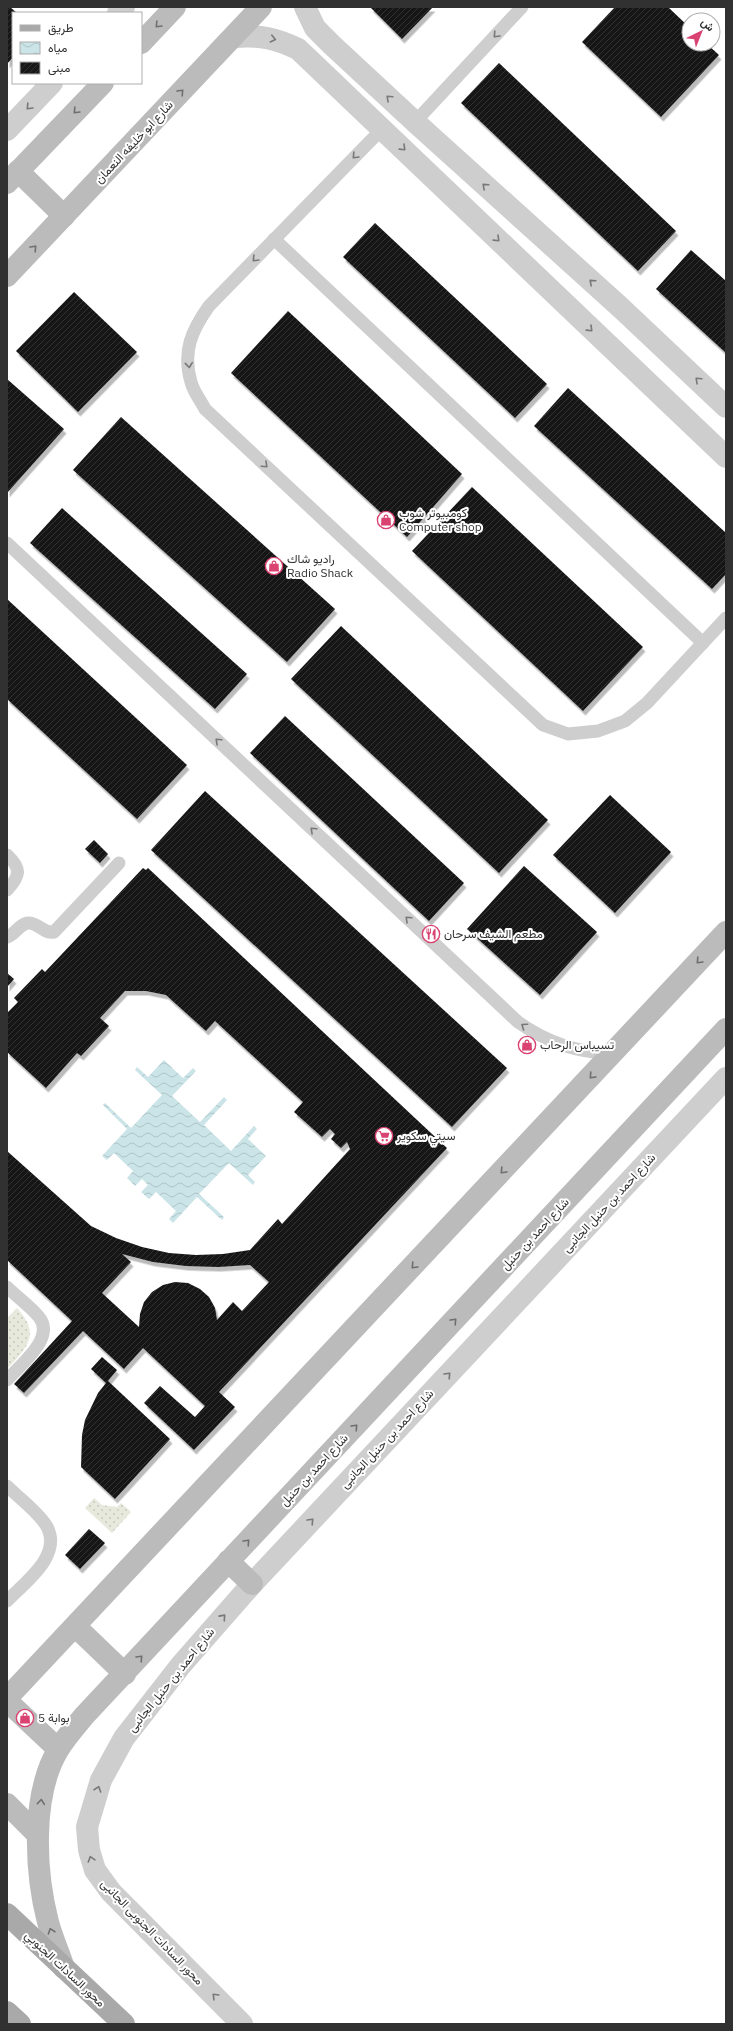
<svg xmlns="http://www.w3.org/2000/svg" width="733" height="2031" viewBox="0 0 733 2031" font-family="'IBM Plex Sans',Vazirmatn,sans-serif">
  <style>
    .grass { fill: url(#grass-dots) }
    .water { fill: url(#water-waves) }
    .building { fill: url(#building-hatch); fill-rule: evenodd; filter: url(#shadow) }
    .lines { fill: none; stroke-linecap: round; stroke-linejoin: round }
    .lane { stroke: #cecece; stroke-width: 13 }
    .street { stroke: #cecece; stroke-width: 22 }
    .secondary { stroke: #bbb; stroke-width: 22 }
    .primary { stroke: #a9a9a9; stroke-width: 22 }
    .oneway { stroke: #6f6f6f }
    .oneway2 { stroke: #787878 }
    .labels { text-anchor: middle; stroke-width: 4; stroke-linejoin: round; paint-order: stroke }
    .street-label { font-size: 12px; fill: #313131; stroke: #fff }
    .poi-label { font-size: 12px; fill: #313131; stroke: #fff; text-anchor: start }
  </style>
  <defs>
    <pattern id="grass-dots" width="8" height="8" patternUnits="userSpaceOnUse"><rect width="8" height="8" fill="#e7e9dd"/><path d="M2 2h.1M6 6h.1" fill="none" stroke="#c7c8be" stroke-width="1.8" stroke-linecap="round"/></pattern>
    <pattern id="water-waves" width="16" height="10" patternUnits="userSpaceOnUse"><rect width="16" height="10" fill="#cbe4e8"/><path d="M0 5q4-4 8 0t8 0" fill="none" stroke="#afc4c7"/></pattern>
    <pattern id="building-hatch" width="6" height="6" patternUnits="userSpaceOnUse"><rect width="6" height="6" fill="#181818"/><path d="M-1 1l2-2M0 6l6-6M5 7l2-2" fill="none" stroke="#313131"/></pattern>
    <filter id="shadow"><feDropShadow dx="2.5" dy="4.5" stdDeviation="0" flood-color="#0004"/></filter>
  </defs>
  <rect width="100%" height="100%" fill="#fff"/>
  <g class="grass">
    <path d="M17,1308c24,26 11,39 -10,61v-51z"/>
    <path d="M94,1498l8,7 15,2 4,-4 10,9 -19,21 -27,-25z"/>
  </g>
  <path class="water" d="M164,1060l19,18 10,-10 3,3 -24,25 28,26 24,-25 3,3 -23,25 27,26 23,-25 3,3 -9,10 18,17 -18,19 7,7 -2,3 -24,-22 -30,31 25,23 -2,3 -25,-23 -24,26 -4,-4 7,-8 -20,-19 -7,7 -8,-7 7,-7 -6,-6 -7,7 -8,-8 6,-7 -19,-18 -7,7 -5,-4 25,-27 -24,-24 2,-2 26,25 31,-33 -27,-25 2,-3 11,10z"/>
  <g class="building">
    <path d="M7,7h3l7,6h-4v44l-6,7z"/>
    <path d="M370,7h63l-31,32z"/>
    <path d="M615,7h53l21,20v17h18l12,11 -58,62 -79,-75z"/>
    <path d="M499,63l177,168 -38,40 -177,-168z"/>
    <path d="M375,223l172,161 -32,34 -172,-161z"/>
    <path d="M691,250l35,31v72l-70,-64z"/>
    <path d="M74,292l63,60 -59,60 -62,-61z"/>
    <path d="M288,311l174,163 -55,63 -176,-164z"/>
    <path d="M7,379l57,50 -57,64z"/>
    <path d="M568,388l158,145v41l-14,15 -178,-163z"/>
    <path d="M121,417l214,192 -48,53 -214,-192z"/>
    <path d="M472,487l171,160 -60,64 -171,-160z"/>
    <path d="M62,508l185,166 -32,35 -185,-166z"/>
    <path d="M7,599l180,166 -50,54 -130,-120z"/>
    <path d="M341,626l207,194 -49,53 -208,-194z"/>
    <path d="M285,716l179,167 -35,38 -179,-168z"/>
    <path d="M205,791l302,277 -55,59 -301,-277z"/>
    <path d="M610,795l61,57 -56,61 -62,-58z"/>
    <path d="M94,840l14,14 -8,9 -15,-14z"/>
    <path d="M524,866l73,66 -57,63 -73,-66z"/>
    <path d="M143,868l3,2 2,-2 299,280 -228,244 16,15 -41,43 -50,-47 16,-17 35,31 10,-11 -62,-58 -19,21 -41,-38 -59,62 -10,-9 58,-63 -65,-61v-109l84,75 25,12 26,9 27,6 27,2 27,-1 27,-4 28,-31 4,5 68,-75 -3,-7 -6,6 -10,-9 4,-5 -5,-5 -8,8 -28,-25 9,-10 -88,-81 -9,10 -40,-36 -20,-4h-21l-25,27 9,8 -28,30 -4,-3 -31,35 -39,-36v-39l11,-11 -4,-4 28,-29 3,3zM122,1254l31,8 33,4 32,1 32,-2 19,17 -27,29 -9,-9 -16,18 -2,-12 -6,-11 -9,-8 -12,-6 -13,-1 -12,3 -11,7 -8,10 -4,12 -1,13 -37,-34 29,-31z"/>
    <path d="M7,973l7,6 -7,8z"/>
    <path d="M102,1357l15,13 -9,11 62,58 -55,60 -34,-32 1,-32 3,-15 13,-27 8,-10 -15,-14z"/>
    <path d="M89,1529l16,14 -25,26 -15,-14z"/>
  </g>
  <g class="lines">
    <g class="lane">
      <path d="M415,122l107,-115"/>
      <path d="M383,128l-174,178c-17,24 -27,45 -18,76 2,9 10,19 14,27l338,316 25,9 30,-3 27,-10 22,-18 79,-85"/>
      <path d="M274,239l429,404"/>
      <path d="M7,543l511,479c30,21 58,30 95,32"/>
      <path d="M7,855c15,14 13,21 0,35"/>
      <path d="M7,937c9,-3 12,-13 21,-14 10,-1 15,11 26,9l65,-69"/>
      <path d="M7,1287c10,10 23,19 32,30 17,21 -19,48 -32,63"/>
      <path d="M7,1486c12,12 30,25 39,39 18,30 -21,57 -39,76"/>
    </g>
    <g class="street">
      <path d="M305,7l10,21 17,17 83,77 205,185 106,100"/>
      <path d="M118,13l6,-6"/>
      <path d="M234,37c26,-2 41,1 64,12l428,408"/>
      <path d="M7,130l45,-47"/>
      <path d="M242,2024l-131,-132 -16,-22 -6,-20 -2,-23 14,-47 23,-42 57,-73 71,-81 474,-506"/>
    </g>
    <g class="secondary">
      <path d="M141,43l34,-36"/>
      <path d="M18,171l46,45"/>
      <path d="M7,183l96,-100"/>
      <path d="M7,276l254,-269"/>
      <path d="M228,1561l24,23"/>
      <path d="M75,1626l50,48"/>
      <path d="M7,1698l719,-766"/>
      <path d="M7,1701l51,48"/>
      <path d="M7,1804l31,31"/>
      <path d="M64,1968c-5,-15 -12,-31 -16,-46 -13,-50 -17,-127 10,-172 7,-12 17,-23 26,-34l642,-687"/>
    </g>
    <g class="primary">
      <path d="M7,1914l117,110"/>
      <path d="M7,2012l13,12"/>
    </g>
  </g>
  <defs><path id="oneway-chevron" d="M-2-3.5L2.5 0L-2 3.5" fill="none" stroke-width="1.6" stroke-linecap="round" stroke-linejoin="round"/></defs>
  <g class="oneway">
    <use href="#oneway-chevron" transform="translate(158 25) rotate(134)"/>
    <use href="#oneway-chevron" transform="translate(181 92) rotate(-47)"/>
    <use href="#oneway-chevron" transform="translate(76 111) rotate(134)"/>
    <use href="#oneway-chevron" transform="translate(34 248) rotate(-47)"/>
    <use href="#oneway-chevron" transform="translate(699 961) rotate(133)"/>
    <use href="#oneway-chevron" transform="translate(592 1076) rotate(133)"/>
    <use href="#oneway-chevron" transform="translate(503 1171) rotate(133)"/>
    <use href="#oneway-chevron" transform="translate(414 1266) rotate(133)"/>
    <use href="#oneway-chevron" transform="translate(454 1321) rotate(-47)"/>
    <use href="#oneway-chevron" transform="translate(355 1427) rotate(-47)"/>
    <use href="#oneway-chevron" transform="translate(247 1542) rotate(-47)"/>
    <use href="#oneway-chevron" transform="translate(140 1658) rotate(-47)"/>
    <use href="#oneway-chevron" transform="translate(41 1802) rotate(-85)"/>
    <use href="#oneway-chevron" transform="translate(51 1931) rotate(-109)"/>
  </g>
  <g class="oneway2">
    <use href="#oneway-chevron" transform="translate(496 35) rotate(133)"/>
    <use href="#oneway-chevron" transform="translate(273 39) rotate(13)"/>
    <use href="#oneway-chevron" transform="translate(389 98) rotate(-137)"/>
    <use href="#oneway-chevron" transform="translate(29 107) rotate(133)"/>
    <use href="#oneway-chevron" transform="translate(403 148) rotate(44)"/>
    <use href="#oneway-chevron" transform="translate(355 156) rotate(134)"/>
    <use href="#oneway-chevron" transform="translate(485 186) rotate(-138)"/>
    <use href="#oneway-chevron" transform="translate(497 239) rotate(44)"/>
    <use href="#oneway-chevron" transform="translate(255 259) rotate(134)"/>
    <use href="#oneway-chevron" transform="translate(592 282) rotate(-138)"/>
    <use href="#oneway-chevron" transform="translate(590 329) rotate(44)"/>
    <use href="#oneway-chevron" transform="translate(189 365) rotate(84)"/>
    <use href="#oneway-chevron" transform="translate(698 380) rotate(-137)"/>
    <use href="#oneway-chevron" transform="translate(265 465) rotate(43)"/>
    <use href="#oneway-chevron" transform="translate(218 741) rotate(-137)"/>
    <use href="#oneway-chevron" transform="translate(313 830) rotate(-137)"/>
    <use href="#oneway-chevron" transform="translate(408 919) rotate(-137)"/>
    <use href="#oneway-chevron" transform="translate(524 1026) rotate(-145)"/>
    <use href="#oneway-chevron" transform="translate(448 1375) rotate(-47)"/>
    <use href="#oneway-chevron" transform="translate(311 1521) rotate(-47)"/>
    <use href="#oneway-chevron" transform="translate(223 1617) rotate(-48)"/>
    <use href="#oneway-chevron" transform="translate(98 1789) rotate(-71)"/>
    <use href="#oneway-chevron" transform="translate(91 1859) rotate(-107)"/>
    <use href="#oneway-chevron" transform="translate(215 1996) rotate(-135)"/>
  </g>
  <defs>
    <symbol id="shop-ring" viewBox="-11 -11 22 22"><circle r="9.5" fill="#fff" stroke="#d94271" stroke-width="1.5"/><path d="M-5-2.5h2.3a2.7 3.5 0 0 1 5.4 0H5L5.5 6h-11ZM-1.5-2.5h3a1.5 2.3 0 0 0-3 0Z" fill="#d94271"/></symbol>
    <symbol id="restaurant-ring" viewBox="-11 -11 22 22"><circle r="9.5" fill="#fff" stroke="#d94271" stroke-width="1.5"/><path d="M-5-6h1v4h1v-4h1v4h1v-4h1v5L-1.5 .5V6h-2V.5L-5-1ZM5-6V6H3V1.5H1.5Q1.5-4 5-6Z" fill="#d94271"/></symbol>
    <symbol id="supermarket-ring" viewBox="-11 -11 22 22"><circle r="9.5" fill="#fff" stroke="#d94271" stroke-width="1.5"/><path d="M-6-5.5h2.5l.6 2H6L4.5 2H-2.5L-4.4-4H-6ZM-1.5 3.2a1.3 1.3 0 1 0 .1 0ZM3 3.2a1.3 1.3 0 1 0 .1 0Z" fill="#d94271"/></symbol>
  </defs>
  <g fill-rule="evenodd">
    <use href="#shop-ring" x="376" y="510" width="20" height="20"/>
    <use href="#shop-ring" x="264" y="556" width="20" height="20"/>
    <use href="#restaurant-ring" x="421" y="924" width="20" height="20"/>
    <use href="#shop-ring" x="517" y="1035" width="20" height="20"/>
    <use href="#supermarket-ring" x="374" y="1126" width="20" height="20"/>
    <use href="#shop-ring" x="15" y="1708" width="20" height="20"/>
  </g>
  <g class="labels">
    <g class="street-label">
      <text transform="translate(134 142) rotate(-47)" y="4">شارع ابو خليفه النعمان</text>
      <text transform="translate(609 1203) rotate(-47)" y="4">شارع احمد بن حنبل الجانبى</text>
      <text transform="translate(535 1234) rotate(-47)" y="4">شارع احمد بن حنبل</text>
      <text transform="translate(387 1439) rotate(-47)" y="4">شارع احمد بن حنبل الجانبى</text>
      <text transform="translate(314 1470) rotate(-47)" y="4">شارع احمد بن حنبل</text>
      <text transform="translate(171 1680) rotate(-51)" y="4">شارع احمد بن حنبل الجانبى</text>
      <text transform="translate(152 1932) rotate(46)" y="4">محور السادات الجنوبى الجانبى</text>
      <text transform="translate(65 1969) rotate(43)" y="4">محور السادات الجنوبي</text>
    </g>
    <g class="poi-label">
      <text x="399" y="517">كومبيوتر شوب<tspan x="399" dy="14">Computer shop</tspan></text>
      <text x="287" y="563">راديو شاك<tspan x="287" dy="14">Radio Shack</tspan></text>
      <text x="444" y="938">مطعم الشيف سرحان</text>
      <text x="540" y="1049">تسيباس الرحاب</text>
      <text x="397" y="1140">سيتي سكوير</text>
      <text x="38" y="1722">بوابة 5</text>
    </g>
  </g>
  <rect width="733" height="2031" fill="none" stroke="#313131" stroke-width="16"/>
  <rect x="12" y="12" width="130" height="72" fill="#ffffff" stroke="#adadad"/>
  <rect x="20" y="25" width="20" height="6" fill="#a9a9a9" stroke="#adadad"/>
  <text x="48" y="32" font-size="12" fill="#313131">طريق</text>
  <rect x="20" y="42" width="20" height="12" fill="url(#water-waves)" stroke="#adadad"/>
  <text x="48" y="52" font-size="12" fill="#313131">مياه</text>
  <rect x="20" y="62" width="20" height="12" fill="url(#building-hatch)" stroke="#adadad"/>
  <text x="48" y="72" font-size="12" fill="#313131">مبنى</text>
  <g transform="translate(701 32) rotate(43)"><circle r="19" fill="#ffffff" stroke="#adadad"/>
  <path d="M0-3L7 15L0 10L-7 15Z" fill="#d94271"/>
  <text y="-6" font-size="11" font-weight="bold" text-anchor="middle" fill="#313131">ش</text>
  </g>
</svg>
